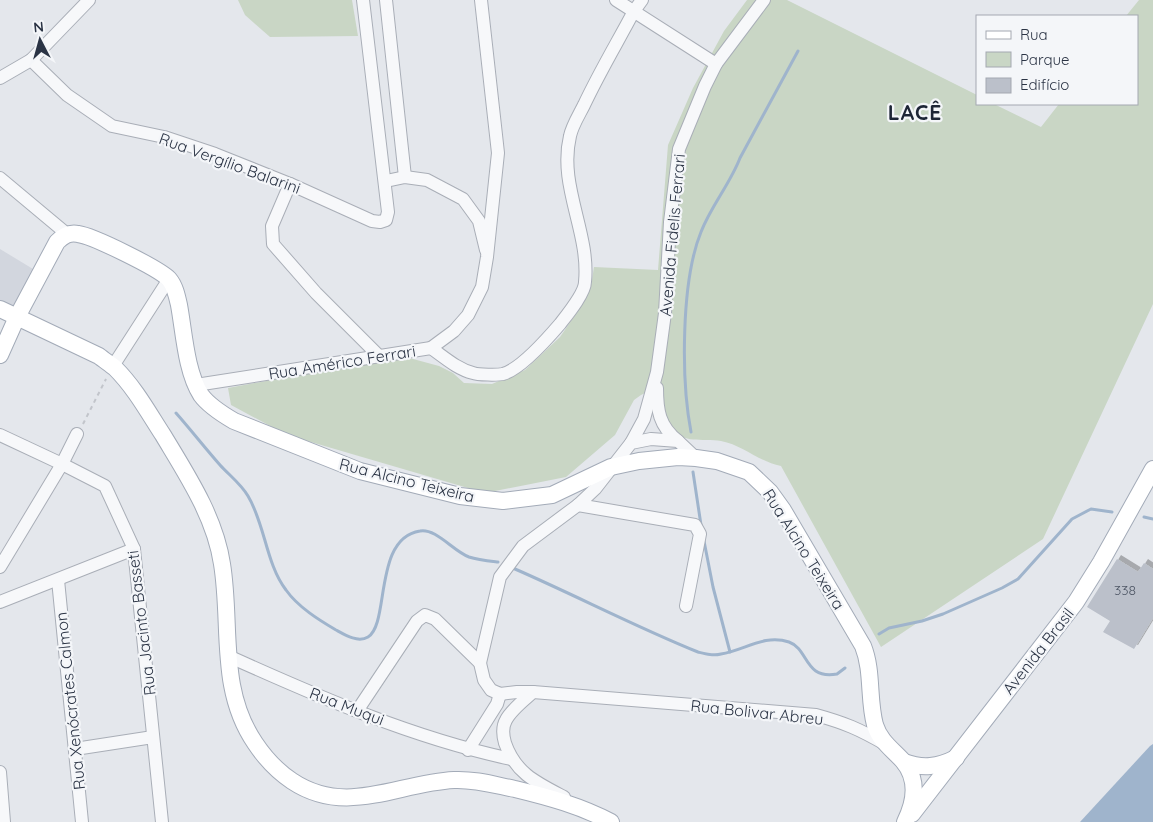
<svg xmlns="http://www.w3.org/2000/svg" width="1153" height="822" viewBox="0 0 1153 822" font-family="Quicksand,sans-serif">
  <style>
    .built { fill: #d2d6de }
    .green { fill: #c9d6c5 }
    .water { fill: #9fb4cc }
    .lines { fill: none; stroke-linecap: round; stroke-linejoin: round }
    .stream { stroke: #9fb4cc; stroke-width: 3 }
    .building { fill: #bbc0ca; filter: url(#shadow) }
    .minor-casing { stroke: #a9aeb7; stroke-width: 14 }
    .major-casing { stroke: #a3abb8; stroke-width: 18 }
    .path { stroke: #c2c5cb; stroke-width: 2; stroke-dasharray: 4 4; stroke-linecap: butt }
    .minor { stroke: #f7f8fa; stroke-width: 12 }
    .major { stroke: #fff; stroke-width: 16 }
    .labels { text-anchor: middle; stroke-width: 4.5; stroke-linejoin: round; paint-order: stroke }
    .number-label { font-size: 14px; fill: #4f5766 }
    .street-label { font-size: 16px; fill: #2b3445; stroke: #f4f6f9 }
    .district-label { font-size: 21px; font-weight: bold; letter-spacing: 1px; fill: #1d2536; stroke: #f4f6f9 }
  </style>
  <defs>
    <filter id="shadow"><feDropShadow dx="4" dy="-4" stdDeviation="0" flood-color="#0004"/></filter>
  </defs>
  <rect width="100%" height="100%" fill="#e4e7ec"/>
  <path class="built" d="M0,249l33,20 -20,39 -13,-6z"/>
  <g class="green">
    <path d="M238,0h114l6,36 -88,1 -25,-22z"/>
    <path d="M747,0h40l190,95v9h17l47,23 18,-23h78v-88h-11l13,-16h14v304l-110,235 -162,108 -100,-181c-22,-4 -38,-21 -60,-25 -13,-3 -31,2 -41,-6 -10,-6 -24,-33 -31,-44l-8,4 -7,5 -19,35 -49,42 -81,16 -198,-58 -56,-30 -3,-17 174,-32 37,10 14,7 11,10 28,1 33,-14 35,-33 22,-32 9,-19 3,-19 64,3 10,-125 25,-57 31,-57z"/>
  </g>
  <path class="water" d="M1153,744v78h-73l70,-76z"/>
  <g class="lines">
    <g class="stream">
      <path d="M176,413c15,17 29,35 44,52 9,10 21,19 28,31 17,28 18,68 38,94 12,17 33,30 50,40 9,5 22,13 32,7 22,-13 5,-99 52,-106 16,-3 33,20 49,26 9,3 20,4 29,5"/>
      <path d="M691,432c-10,-52 -10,-151 10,-200 10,-26 29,-48 39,-74l58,-107"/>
      <path d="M693,472l8,53"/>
      <path d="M1144,517l9,2"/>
      <path d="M704,541l9,46 17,65"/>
      <path d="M515,569c62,27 121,58 183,83 8,2 15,4 23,2 24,-4 43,-20 68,-12 20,7 15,38 48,32l8,-6"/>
      <path d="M879,634l10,-6 33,-7 21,-7 59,-26 16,-9 54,-60 19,-10 21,3"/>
    </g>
  </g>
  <path class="building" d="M1117,559l21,13 6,-9 9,6v49l-19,31 -31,-17 7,-11 -23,-14z"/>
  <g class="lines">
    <defs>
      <g id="minor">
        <path d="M386,0l19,177"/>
        <path d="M616,0l100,64"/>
        <path d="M31,60l36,35 45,31 52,11 51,17 75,30 82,37 8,1 6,-2 2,-8 -25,-212"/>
        <path d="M0,78l31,-18 58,-60"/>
        <path d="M0,178l67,56"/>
        <path d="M386,181l19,-4 22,3 36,19 16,22 7,29"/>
        <path d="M290,184l-18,42 1,18 43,49 63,63"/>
        <path d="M431,348l23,-17 14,-16 14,-28 5,-30 11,-104 -17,-153"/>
        <path d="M113,366l56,-87"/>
        <path d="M196,385l235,-37c13,9 26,21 42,25 5,2 25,2 30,1 18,-5 45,-36 57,-50 7,-9 25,-31 25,-42 5,-50 -27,-96 -15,-146 2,-10 9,-21 14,-31 15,-32 33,-62 50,-94l8,-11"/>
        <path d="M657,388c0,22 2,38 21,53"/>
        <path d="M0,435l62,29 43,22 29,63 28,273"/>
        <path d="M631,443l13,-24 13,-47 8,-59 5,-91 9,-73 26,-63 11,-22 48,-64"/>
        <path d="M578,505l117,20 5,9 -14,72"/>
        <path d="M0,567l62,-103 15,-30"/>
        <path d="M58,580l24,242"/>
        <path d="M0,602l134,-53"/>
        <path d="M228,656c91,41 185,82 283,103"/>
        <path d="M480,663l20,-86 23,-31 55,-41 17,-16 36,-46 20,-4 27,2 18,17"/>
        <path d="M533,692c-9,8 -22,18 -27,28 -4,7 -3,16 -1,23 10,30 32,40 59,54"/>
        <path d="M357,711l60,-90 8,-6 10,4 45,44 4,17 7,10 9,4 17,-2h16l283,23c29,8 43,14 69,29"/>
        <path d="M75,749l78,-12"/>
        <path d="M468,750l29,-46 3,-10"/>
        <path d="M0,772l4,50"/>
      </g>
      <g id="major">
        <path d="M0,309l99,47c5,4 11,8 16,12 20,20 33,44 48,67 24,40 52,82 59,129 10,61 -4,125 33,179 10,15 22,28 37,38 54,36 105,2 162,-1 21,-1 41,5 61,9 33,8 66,17 96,33"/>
        <path d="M0,355l17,-38 40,-75c6,-6 12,-10 21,-8 15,2 80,34 91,45 6,7 8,17 10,26 5,27 7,67 22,90 8,11 21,19 33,26l126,50 100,25 43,5 49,-6 59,-28 28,-6 39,-4 18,1 21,3 32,11 21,20 13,18 80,136c10,25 5,53 12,79 5,16 17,24 28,36 16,19 12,41 2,61"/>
        <path d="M904,762c19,7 34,5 52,-4"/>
        <path d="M912,814l164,-212 25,-40 52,-93"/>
      </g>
    </defs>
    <use href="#minor" class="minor-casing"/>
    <use href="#major" class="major-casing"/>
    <path class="path" d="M83,424l23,-45"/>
    <use href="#minor" class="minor"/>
    <use href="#major" class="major"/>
  </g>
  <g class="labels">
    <g class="number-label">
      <text x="1125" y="595">338</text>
    </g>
    <g class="street-label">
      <text transform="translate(230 163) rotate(20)" y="6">Rua Vergílio Balarini</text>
      <text transform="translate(672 235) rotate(-85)" y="6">Avenida Fidelis Ferrari</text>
      <text transform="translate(342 362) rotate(-9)" y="6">Rua Américo Ferrari</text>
      <text transform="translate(407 480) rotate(14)" y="6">Rua Alcino Teixeira</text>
      <text transform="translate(804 549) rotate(58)" y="6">Rua Alcino Teixeira</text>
      <text transform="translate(141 623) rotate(-97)" y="6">Rua Jacinto Basseti</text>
      <text transform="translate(1038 651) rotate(-52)" y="6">Avenida Brasil</text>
      <text transform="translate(70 701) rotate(-96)" y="6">Rua Xenócrates Calmon</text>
      <text transform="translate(347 706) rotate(21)" y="6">Rua Muqui</text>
      <text transform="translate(757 712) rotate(6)" y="6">Rua Bolivar Abreu</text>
    </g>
    <g class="district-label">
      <text x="915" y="120">LACÊ</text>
    </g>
  </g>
  <rect x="976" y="15" width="162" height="90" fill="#f4f6f9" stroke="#a4a8b1"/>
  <rect x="986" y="31" width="25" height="8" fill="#ffffff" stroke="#a4a8b1"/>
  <text x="1020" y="40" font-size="15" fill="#2b3445">Rua</text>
  <rect x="986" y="52" width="25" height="15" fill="#c9d6c5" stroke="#a4a8b1"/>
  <text x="1020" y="65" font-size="15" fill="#2b3445">Parque</text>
  <rect x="986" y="78" width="25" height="15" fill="#bbc0ca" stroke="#a4a8b1"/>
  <text x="1020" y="90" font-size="15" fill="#2b3445">Edifício</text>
  <g transform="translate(40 40) rotate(354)" stroke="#f4f6f9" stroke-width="4" paint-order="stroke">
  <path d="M0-4L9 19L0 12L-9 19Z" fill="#2b3445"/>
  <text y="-8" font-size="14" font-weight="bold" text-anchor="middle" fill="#2b3445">N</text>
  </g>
</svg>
